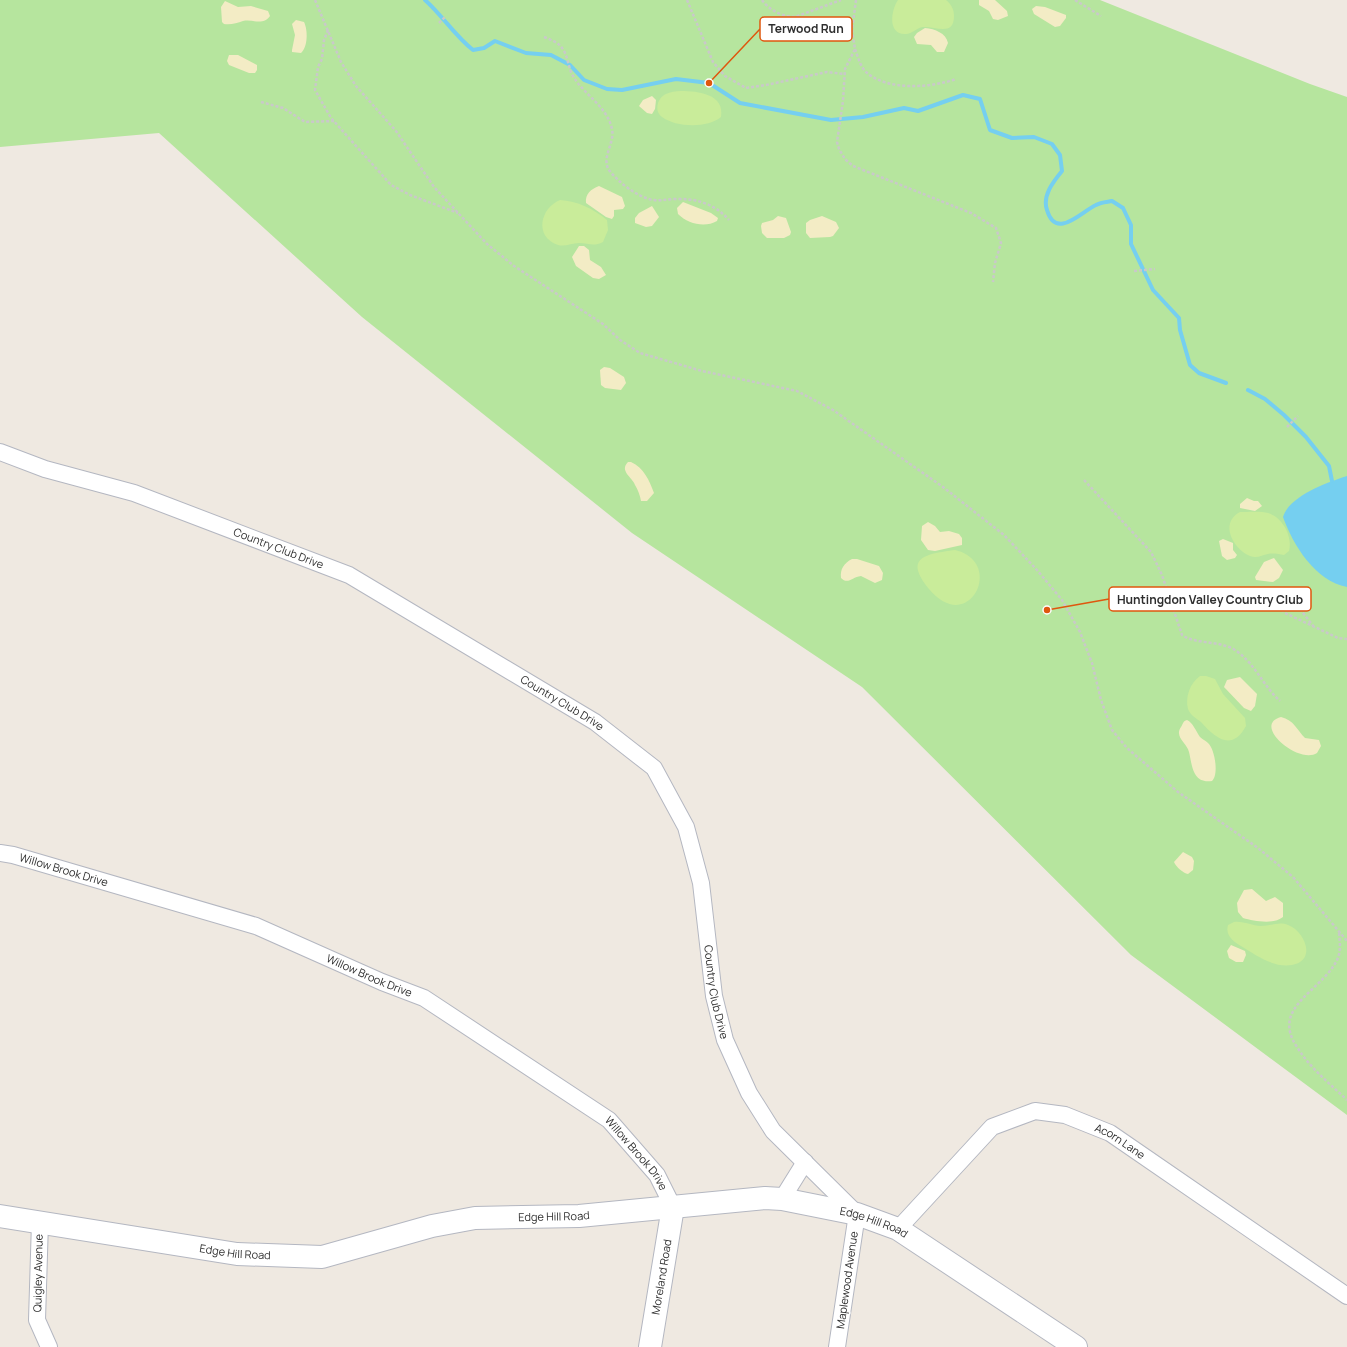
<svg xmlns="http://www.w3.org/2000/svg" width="1347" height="1347" viewBox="0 0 1347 1347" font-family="Manrope,sans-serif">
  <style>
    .green { fill: #b6e59e }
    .sand { fill: #f3ecc5 }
    .pitch { fill: #c9ec9a }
    .water { fill: #75cff0 }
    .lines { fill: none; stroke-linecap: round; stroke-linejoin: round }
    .stream { stroke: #75cff0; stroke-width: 4 }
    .street-casing { stroke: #b4b7c1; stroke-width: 18 }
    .secondary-casing { stroke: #b4b7c1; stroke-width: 24 }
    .path { stroke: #c9c9c9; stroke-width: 2.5; stroke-dasharray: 3 2; stroke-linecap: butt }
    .street { stroke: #fff; stroke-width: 16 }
    .secondary { stroke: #fff; stroke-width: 22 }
    .labels { text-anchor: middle; stroke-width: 3; stroke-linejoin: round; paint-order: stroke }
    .street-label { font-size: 11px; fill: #2e2e2e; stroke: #fff }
    .leader { fill: none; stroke: #df570e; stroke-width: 1.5 }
    .callout-dot { fill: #df570e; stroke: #fff; stroke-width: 1.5 }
    .callout { fill: #fff; stroke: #df570e; stroke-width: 1.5 }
    .callout-label { font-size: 12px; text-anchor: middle; font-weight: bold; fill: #2e2e2e }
  </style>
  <rect width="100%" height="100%" fill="#efe9e1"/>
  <path class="green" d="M0,0h1100l210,84 37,13v1018l-216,-160 -269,-268 -230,-154 -270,-216 -203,-184 -159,14z"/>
  <g class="sand">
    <path d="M979,0h16l12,11 1,5 -10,4 -5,-1 -4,-8 -10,-6z"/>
    <path d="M225,1l13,6 13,-1 17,5 2,5c-7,10 -17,3 -27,5 -6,2 -12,4 -19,3l-2,-2 -1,-15z"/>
    <path d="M1036,6l9,1 21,8v3l-6,8 -5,1 -21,-13 -2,-5z"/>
    <path d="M296,20l8,2c4,8 4,25 -3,31l-9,-1v-2l3,-15 -3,-11z"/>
    <path d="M925,28c10,1 21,5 23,15l-4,9h-7l-6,-7 -14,-1 -3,-7 3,-4z"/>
    <path d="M229,55h9l19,10v5l-2,3h-6l-20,-8 -2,-4z"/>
    <path d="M652,96l4,4 -1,9 -3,5 -5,-1 -8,-7 4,-6z"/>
    <path d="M599,186l23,11 3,9 -2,3 -9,1v6l-2,3 -6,-2 -20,-14c-1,-9 5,-14 13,-17z"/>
    <path d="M683,202l28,11 7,5 -1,3c-12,7 -29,3 -39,-7l-1,-6z"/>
    <path d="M652,206l7,11 -7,9 -6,1 -11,-4v-5l4,-5z"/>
    <path d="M778,216l8,2 5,14 -1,3 -6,3h-17l-5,-5 -1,-7 1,-3 11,-3z"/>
    <path d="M822,216l14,6 3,6 -6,8 -3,1 -20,1 -4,-5v-10l4,-3z"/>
    <path d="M579,246h5l5,4 1,10 11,7 5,8 -7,4 -6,-1 -17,-12 -4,-9z"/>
    <path d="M604,367l6,1 14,9 2,6 -5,7 -16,-2 -4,-3 -1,-15z"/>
    <path d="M628,462h3c13,6 18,18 23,31l-7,8h-6c-1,-6 -3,-11 -6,-16 -3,-8 -16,-14 -7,-23z"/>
    <path d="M1247,498l7,3h4l4,5 -7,5 -15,-3v-4z"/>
    <path d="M928,522l7,4 5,6 9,-1 10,3 3,4v7l-27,6 -7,-1 -7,-10 1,-14z"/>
    <path d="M1223,539l10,4v7l4,5 -2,3 -8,2 -5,-4 -3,-15z"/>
    <path d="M1274,558l9,12 -4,8 -6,4 -17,-2 -1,-3 9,-15z"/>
    <path d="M852,559h5l22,7 4,7 -1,7 -7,3 -14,-7c-9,1 -13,9 -20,2 -1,-9 3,-15 11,-19z"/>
    <path d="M1240,677l17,17 -2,12 -4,5 -7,-3 -20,-21 3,-7z"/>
    <path d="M1281,717c13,3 16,13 24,21l14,2 2,6 -4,7c-18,12 -66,-28 -36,-36z"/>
    <path d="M1187,720c6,3 9,11 13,17 3,3 5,3 8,6 7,6 11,32 4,38 -20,3 -20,-17 -23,-29 -2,-9 -15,-15 -8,-25 2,-3 2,-6 6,-7z"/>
    <path d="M1183,852l9,5 2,4 -1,9 -5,4c-5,-1 -12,-7 -14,-12z"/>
    <path d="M1252,889l14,12 9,-4 8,6v14c-10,8 -29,4 -40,1l-5,-6 -1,-9 7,-13z"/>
    <path d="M1231,945l14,6 1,4 -3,7h-7l-7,-4 -2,-7z"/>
  </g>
  <g class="pitch">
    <path d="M898,0h48c5,4 8,9 8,16 0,21 -19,10 -31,11 -7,1 -11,7 -17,7 -19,1 -15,-24 -8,-34z"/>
    <path d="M681,91c17,0 44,3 40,26 -13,11 -44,11 -59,0 -8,-6 -5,-19 4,-23 4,-2 10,-3 15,-3z"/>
    <path d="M560,200c17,1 34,9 47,20l1,10 -5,12c-10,5 -14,1 -24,1 -7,0 -14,4 -21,2 -24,-8 -18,-37 2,-45z"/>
    <path d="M1240,512c7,0 22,-1 28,1 14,4 25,23 21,38l-5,4c-5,-1 -11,-2 -16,-1 -6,1 -11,5 -18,2 -17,-7 -31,-33 -10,-44z"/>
    <path d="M955,550c51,12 14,87 -26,39 -26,-32 -3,-35 26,-39z"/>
    <path d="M1200,676h6l9,3 8,15 22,24 1,8c-14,26 -31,12 -45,-4 -5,-4 -11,-7 -13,-13 -3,-12 2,-26 12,-33z"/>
    <path d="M1234,922c10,-1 18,4 27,4 10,0 18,-5 27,-1 17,6 29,36 4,40 -19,3 -36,-10 -51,-19 -8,-5 -16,-11 -13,-21z"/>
  </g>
  <path class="water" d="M1347,476v111c-32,-6 -54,-42 -64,-70 6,-21 45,-35 64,-41z"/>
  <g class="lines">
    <g class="stream">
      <path d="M425,0c17,15 30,36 48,50l11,-2 11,-7 31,12 25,2 19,10 14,15 23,9 15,1 54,-11 33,4 31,20 91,17 32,-3 41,-9 14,3 45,-16 17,4 10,31 22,8 22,-1 18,7 8,11 2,16c-9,11 -20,25 -15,39 9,31 35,1 49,-5 5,-3 11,-3 16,-4l11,7 8,17v19l22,46 26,28 1,12 10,35 9,8 27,10"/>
      <path d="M1248,390l17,9 19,16 22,22 23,29 3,15"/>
    </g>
    <defs>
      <g id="street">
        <path id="s1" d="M0,452l45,17 89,24 215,82 246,147 59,46 32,59 15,56 13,113 11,44 24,53 24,38 84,83 -20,133"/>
        <path id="s2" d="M0,853l13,2 243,71 126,56 42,16 185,122 48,55 16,32"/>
        <path d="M782,1199l23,-37"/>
        <path d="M40,1222l-3,98 12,27"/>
        <path id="s3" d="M898,1229l94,-102 43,-16 30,4 45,18 237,163"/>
      </g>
      <g id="secondary">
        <path id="s4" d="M0,1216l237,38 85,3 110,-31 43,-8 104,-2 186,-18 17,1 75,15 41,15 178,118"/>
        <path id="s5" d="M650,1347l23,-140"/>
      </g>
    </defs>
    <use href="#street" class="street-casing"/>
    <use href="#secondary" class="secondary-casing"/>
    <g class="path">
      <path d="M315,0l26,62 15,24 40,45 38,56 53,57 27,22 89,58 17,16 20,13 62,18 95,20 36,19 110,77 61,48 33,35 25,30 18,32 12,31 9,37 11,30 15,18 51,44 80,56 35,29 54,64"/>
      <path d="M687,0l26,62 12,14 21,12 20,-3 61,-13 17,2"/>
      <path d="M762,0c7,10 21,17 33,17l46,-17"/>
      <path d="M856,0l-4,30 3,19 -10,20 -2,32 -6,41 2,7 6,10 8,7 118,47 25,15 5,15 -6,20 -2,19"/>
      <path d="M1075,0l26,16"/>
      <path d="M439,23l7,-7"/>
      <path d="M328,30l-4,10 -2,19 -4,8 -3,23 16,28 60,67 19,10 48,18"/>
      <path d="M544,37c7,3 14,5 18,11 6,7 6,20 11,28 11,19 34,30 39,53 3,14 -11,29 -3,41 9,12 29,28 45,30 7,1 13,-1 21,-1 21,-1 40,5 54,21"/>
      <path d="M855,49c3,8 5,17 11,23 21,19 64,16 90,7"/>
      <path d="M261,102l22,6 22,14 29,-1"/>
      <path d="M1134,271l21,-2"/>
      <path d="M1287,427l11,-11"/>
      <path d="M1084,480l67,72 11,23 20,60c15,10 37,5 53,15 20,13 28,36 45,51"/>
      <path d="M1314,627l-14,-18 -12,-8 -7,4v4l4,4 53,25 9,1"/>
      <path d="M1339,933c1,9 2,19 -2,27 -16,32 -67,47 -40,87 13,21 32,36 50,53"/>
    </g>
    <use href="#street" class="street"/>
    <use href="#secondary" class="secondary"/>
  </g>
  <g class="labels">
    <g class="street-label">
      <text dy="4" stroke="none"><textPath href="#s1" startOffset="295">Country Club Drive</textPath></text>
      <text dy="4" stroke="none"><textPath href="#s1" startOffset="619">Country Club Drive</textPath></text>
      <text dy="4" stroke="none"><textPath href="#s2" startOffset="66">Willow Brook Drive</textPath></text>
      <text dy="4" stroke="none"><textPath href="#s2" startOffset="390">Willow Brook Drive</textPath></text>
      <text dy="4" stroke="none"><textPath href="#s1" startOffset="967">Country Club Drive</textPath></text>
      <text dy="4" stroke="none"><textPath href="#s3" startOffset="276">Acorn Lane</textPath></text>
      <text dy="4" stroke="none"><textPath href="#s2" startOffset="714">Willow Brook Drive</textPath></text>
      <text dy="4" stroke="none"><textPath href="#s4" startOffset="562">Edge Hill Road</textPath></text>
      <text dy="4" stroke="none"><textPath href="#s4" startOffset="886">Edge Hill Road</textPath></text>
      <text dy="4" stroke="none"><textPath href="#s4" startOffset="238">Edge Hill Road</textPath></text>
      <text transform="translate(38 1273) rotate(-89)" y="4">Quigley Avenue</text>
      <text dy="4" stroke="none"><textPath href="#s5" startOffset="71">Moreland Road</textPath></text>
      <text transform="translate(847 1280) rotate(-82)" y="4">Maplewood Avenue</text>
    </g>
  </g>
  <path class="leader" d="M709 83L760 29M1047 610L1109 599"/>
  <g class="callout-dot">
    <circle cx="709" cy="83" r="4"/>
    <circle cx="1047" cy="610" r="4"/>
  </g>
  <g class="callout">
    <rect x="760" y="17" width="92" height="24" rx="4"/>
    <rect x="1109" y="587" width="202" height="24" rx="4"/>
  </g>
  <g class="callout-label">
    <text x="806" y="33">Terwood Run</text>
    <text x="1210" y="604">Huntingdon Valley Country Club</text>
  </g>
</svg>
